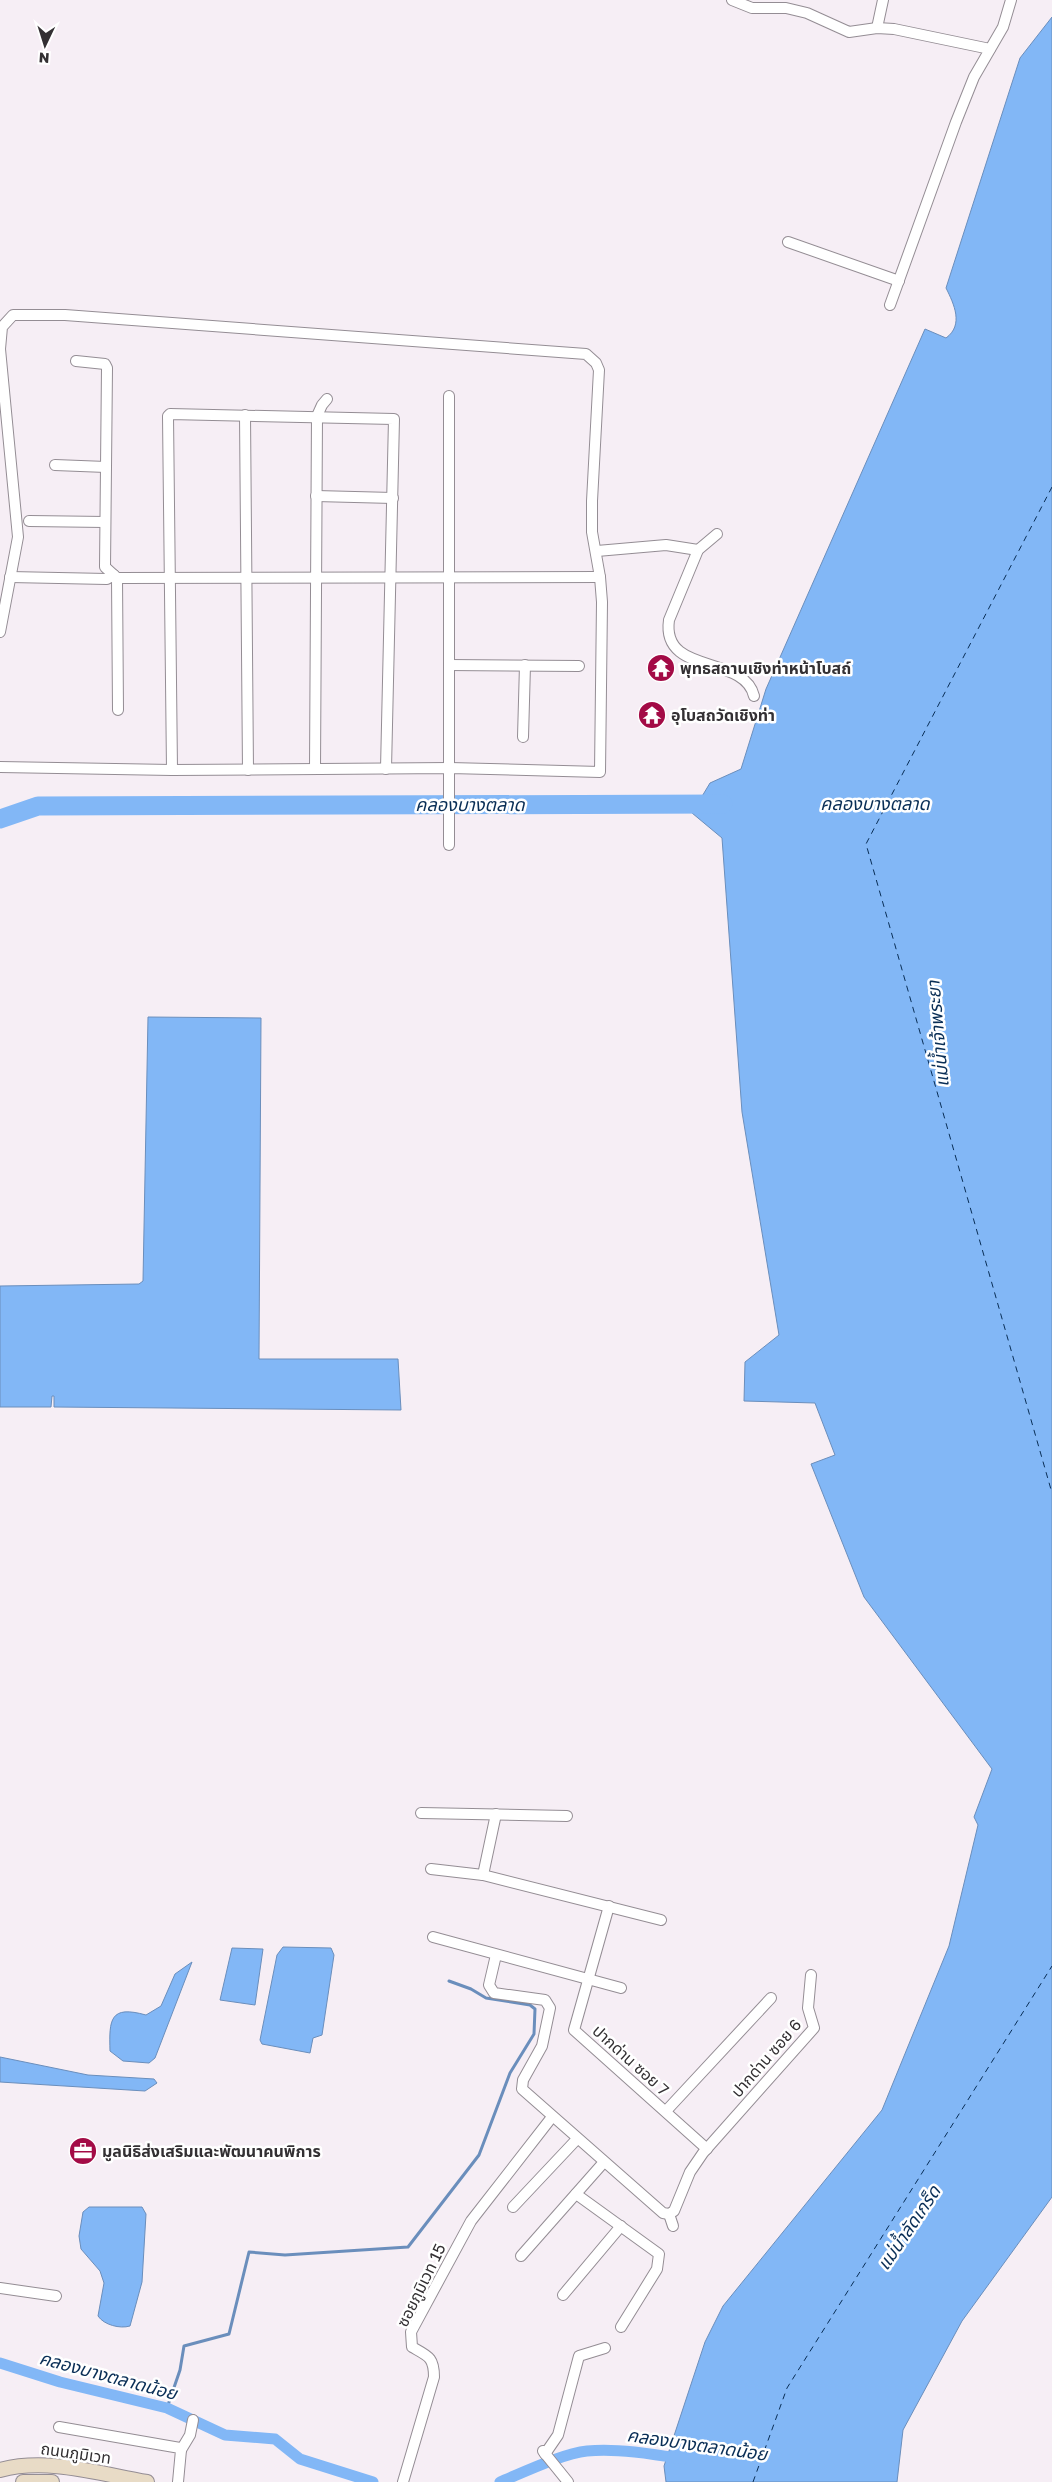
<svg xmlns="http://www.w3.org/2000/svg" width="1052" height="2482" viewBox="0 0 1052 2482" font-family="'Golos Text','Noto Sans Thai',sans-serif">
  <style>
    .water { fill: #82b7f6; stroke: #6a8ebc }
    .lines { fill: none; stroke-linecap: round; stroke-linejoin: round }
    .stream { stroke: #6a8ebc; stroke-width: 3 }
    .canal { stroke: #82b7f6; stroke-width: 11 }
    .river { stroke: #82b7f6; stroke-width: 19 }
    .ferry { stroke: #092e56; stroke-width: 1; stroke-dasharray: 6 5; stroke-linecap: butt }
    .street-casing { stroke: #948d94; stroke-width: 12 }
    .secondary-casing { stroke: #948d94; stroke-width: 16 }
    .street { stroke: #fff; stroke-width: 10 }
    .secondary { stroke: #e8dbc6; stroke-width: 14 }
    .labels { text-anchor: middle; stroke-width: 5; stroke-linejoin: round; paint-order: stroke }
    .poi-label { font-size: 16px; font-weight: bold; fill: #333033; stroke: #fff; text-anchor: start }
    .street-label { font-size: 16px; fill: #333033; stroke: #fff }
    .water-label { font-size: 18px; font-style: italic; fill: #092e56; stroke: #fff }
  </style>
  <rect width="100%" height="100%" fill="#f6eef5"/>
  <g class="water">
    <path d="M1052,17v2180l-90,124 -59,109 -6,52h-231l-2,-16 41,-124 18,-36 159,-196 67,-164 29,-121 -4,-8 18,-48 -128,-172 -53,-133 24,-9 -20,-52 -71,-2 1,-39 34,-27 -37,-223 -20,-274 -30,-25 18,-30 31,-14 25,-80 159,-360 21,9c18,-13 8,-34 0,-50l74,-230z"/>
    <path d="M148,1017l113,1 -2,341h139l3,51 -347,-3v-11h-2l-1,11h-51v-121l139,-2 4,-3z"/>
    <path d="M283,1947l48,1 3,7 -12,80 -9,3 -3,15 -48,-9 -2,-4 17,-85z"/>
    <path d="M232,1948l31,1 -8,56 -35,-5z"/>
    <path d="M192,1962l-37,96 -6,5 -26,-2 -13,-10c-1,-32 0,-46 36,-36l15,-9 14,-32z"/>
    <path d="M0,2057l88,18 66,4 3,4 -12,8 -145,-9z"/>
    <path d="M89,2207h53l4,7 -4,68 -12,44c-10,3 -26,-1 -32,-10l6,-33 -4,-12 -19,-22 -2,-13 4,-24z"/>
  </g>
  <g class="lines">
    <path class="stream" d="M167,2408l13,-38 4,-24 45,-12 20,-82 36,3 123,-8 71,-92 31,-82 24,-39 1,-25 -5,-4 -44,-7 -15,-9 -22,-8"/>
    <g class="canal">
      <path d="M0,2363l60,19 107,26 58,27 50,4 25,20 73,23"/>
      <path d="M500,2482c22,-9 64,-29 87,-31 29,-3 66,3 96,8"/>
    </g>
    <path class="river" d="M0,819l38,-13 685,-2"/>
    <g class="ferry">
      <path d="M1052,487l-186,357 186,649"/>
      <path d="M753,2482l34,-94 265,-422"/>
    </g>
    <defs>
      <g id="street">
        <path d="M732,0l20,8h34l21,5 42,19 28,-4 17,1 96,20"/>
        <path d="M877,28l6,-28"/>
        <path d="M788,242l111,39"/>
        <path d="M890,305l66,-183 18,-45 29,-50 8,-27"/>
        <path d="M76,361l29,3 2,4 -2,199 12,11 1,132"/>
        <path d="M449,396v449"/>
        <path d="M245,415l3,355"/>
        <path d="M55,465l51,2"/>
        <path d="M316,496l77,2"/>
        <path d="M29,521l76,1"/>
        <path d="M717,534l-19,16 -29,70c-8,56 75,34 85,76"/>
        <path d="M597,551l69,-6 32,5"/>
        <path d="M10,577l97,2 7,-4"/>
        <path d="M117,578l483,-1"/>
        <path d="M0,632l18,-95 -18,-188 2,-22 11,-12h52l521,39 10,9 3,7 -7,131v31l8,45 2,25 -2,170 -150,-4 -278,2 -172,-3"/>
        <path d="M449,665l130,1"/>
        <path d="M523,737l2,-72"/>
        <path d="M315,769l2,-353 5,-11 5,-6"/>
        <path d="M172,770l-4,-354 2,-2 224,5 -8,350"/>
        <path d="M421,1813l146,3"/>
        <path d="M431,1869l52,6 178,45"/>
        <path d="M483,1875l13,-61"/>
        <path d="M609,1906l-35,124 133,119"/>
        <path d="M433,1937l188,51"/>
        <path d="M496,1955l-7,30 5,8 51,7 5,8 -8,38 -19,34 -1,9 141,124 6,1 5,-3 16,-39 13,-19 111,-125 -6,-20 3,-33"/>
        <path d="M666,2111l105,-113"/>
        <path d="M576,2194l83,60 -2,15 -36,58"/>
        <path d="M513,2207l64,-68"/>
        <path d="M669,2214l4,12"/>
        <path d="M521,2256l83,-94"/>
        <path d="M0,2288l56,8"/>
        <path d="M563,2295l58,-69"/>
        <path d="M59,2427l121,21 1,2 -3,32"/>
        <path d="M181,2450l9,-15 3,-15"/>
        <path d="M543,2451l25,31"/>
        <path d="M545,2454l13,-19 21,-79 26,-8"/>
        <path d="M403,2482l31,-105c0,-20 -6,-21 -22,-30l-1,-15 60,-111 81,-104"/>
      </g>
      <g id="secondary">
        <path d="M0,2470c47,-13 100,4 147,12"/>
        <path d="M23,2482h29"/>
      </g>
    </defs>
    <use href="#street" class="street-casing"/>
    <use href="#secondary" class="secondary-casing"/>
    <use href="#street" class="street"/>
    <use href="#secondary" class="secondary"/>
  </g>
  <defs>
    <symbol id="temple-disc" viewBox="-11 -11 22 22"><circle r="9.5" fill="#a30b46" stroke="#fff"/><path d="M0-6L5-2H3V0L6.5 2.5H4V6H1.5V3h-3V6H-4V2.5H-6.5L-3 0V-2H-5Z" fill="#fff"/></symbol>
    <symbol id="office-disc" viewBox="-11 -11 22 22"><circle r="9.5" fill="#a30b46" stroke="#fff"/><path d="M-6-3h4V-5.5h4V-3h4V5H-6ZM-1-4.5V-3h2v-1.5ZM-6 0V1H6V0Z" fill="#fff"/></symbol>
  </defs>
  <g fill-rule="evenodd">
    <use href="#temple-disc" x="645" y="652" width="32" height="32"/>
    <use href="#temple-disc" x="636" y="699" width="32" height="32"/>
    <use href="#office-disc" x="67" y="2135" width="32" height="32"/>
  </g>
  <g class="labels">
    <g class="poi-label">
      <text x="680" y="674">พุทธสถานเชิงท่าหน้าโบสถ์</text>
      <text x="671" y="721">อุโบสถวัดเชิงท่า</text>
      <text x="102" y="2157">มูลนิธิส่งเสริมและพัฒนาคนพิการ</text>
    </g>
    <g class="street-label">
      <text transform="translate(766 2058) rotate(-49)" y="6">ปากด่าน ซอย 6</text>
      <text transform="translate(631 2060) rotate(42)" y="6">ปากด่าน ซอย 7</text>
      <text transform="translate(421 2285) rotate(-64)" y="6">ซอยภูมิเวท 15</text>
      <text transform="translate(76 2453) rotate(8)" y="6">ถนนภูมิเวท</text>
    </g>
    <g class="water-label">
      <text x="875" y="810">คลองบางตลาด</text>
      <text x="470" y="811">คลองบางตลาด</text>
      <text transform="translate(938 1034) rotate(-95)" y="6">แม่น้ำเจ้าพระยา</text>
      <text transform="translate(909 2228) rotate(-56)" y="6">แม่น้ำลัดเกร็ด</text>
      <text transform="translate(108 2376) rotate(15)" y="6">คลองบางตลาดน้อย</text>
      <text transform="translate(697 2445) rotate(8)" y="6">คลองบางตลาดน้อย</text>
    </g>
  </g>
  <g transform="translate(45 45) rotate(184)" stroke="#ffffff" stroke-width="4" paint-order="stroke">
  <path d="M0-4L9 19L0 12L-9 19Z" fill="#333033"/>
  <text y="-8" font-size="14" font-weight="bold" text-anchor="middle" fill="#333033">N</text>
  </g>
</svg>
